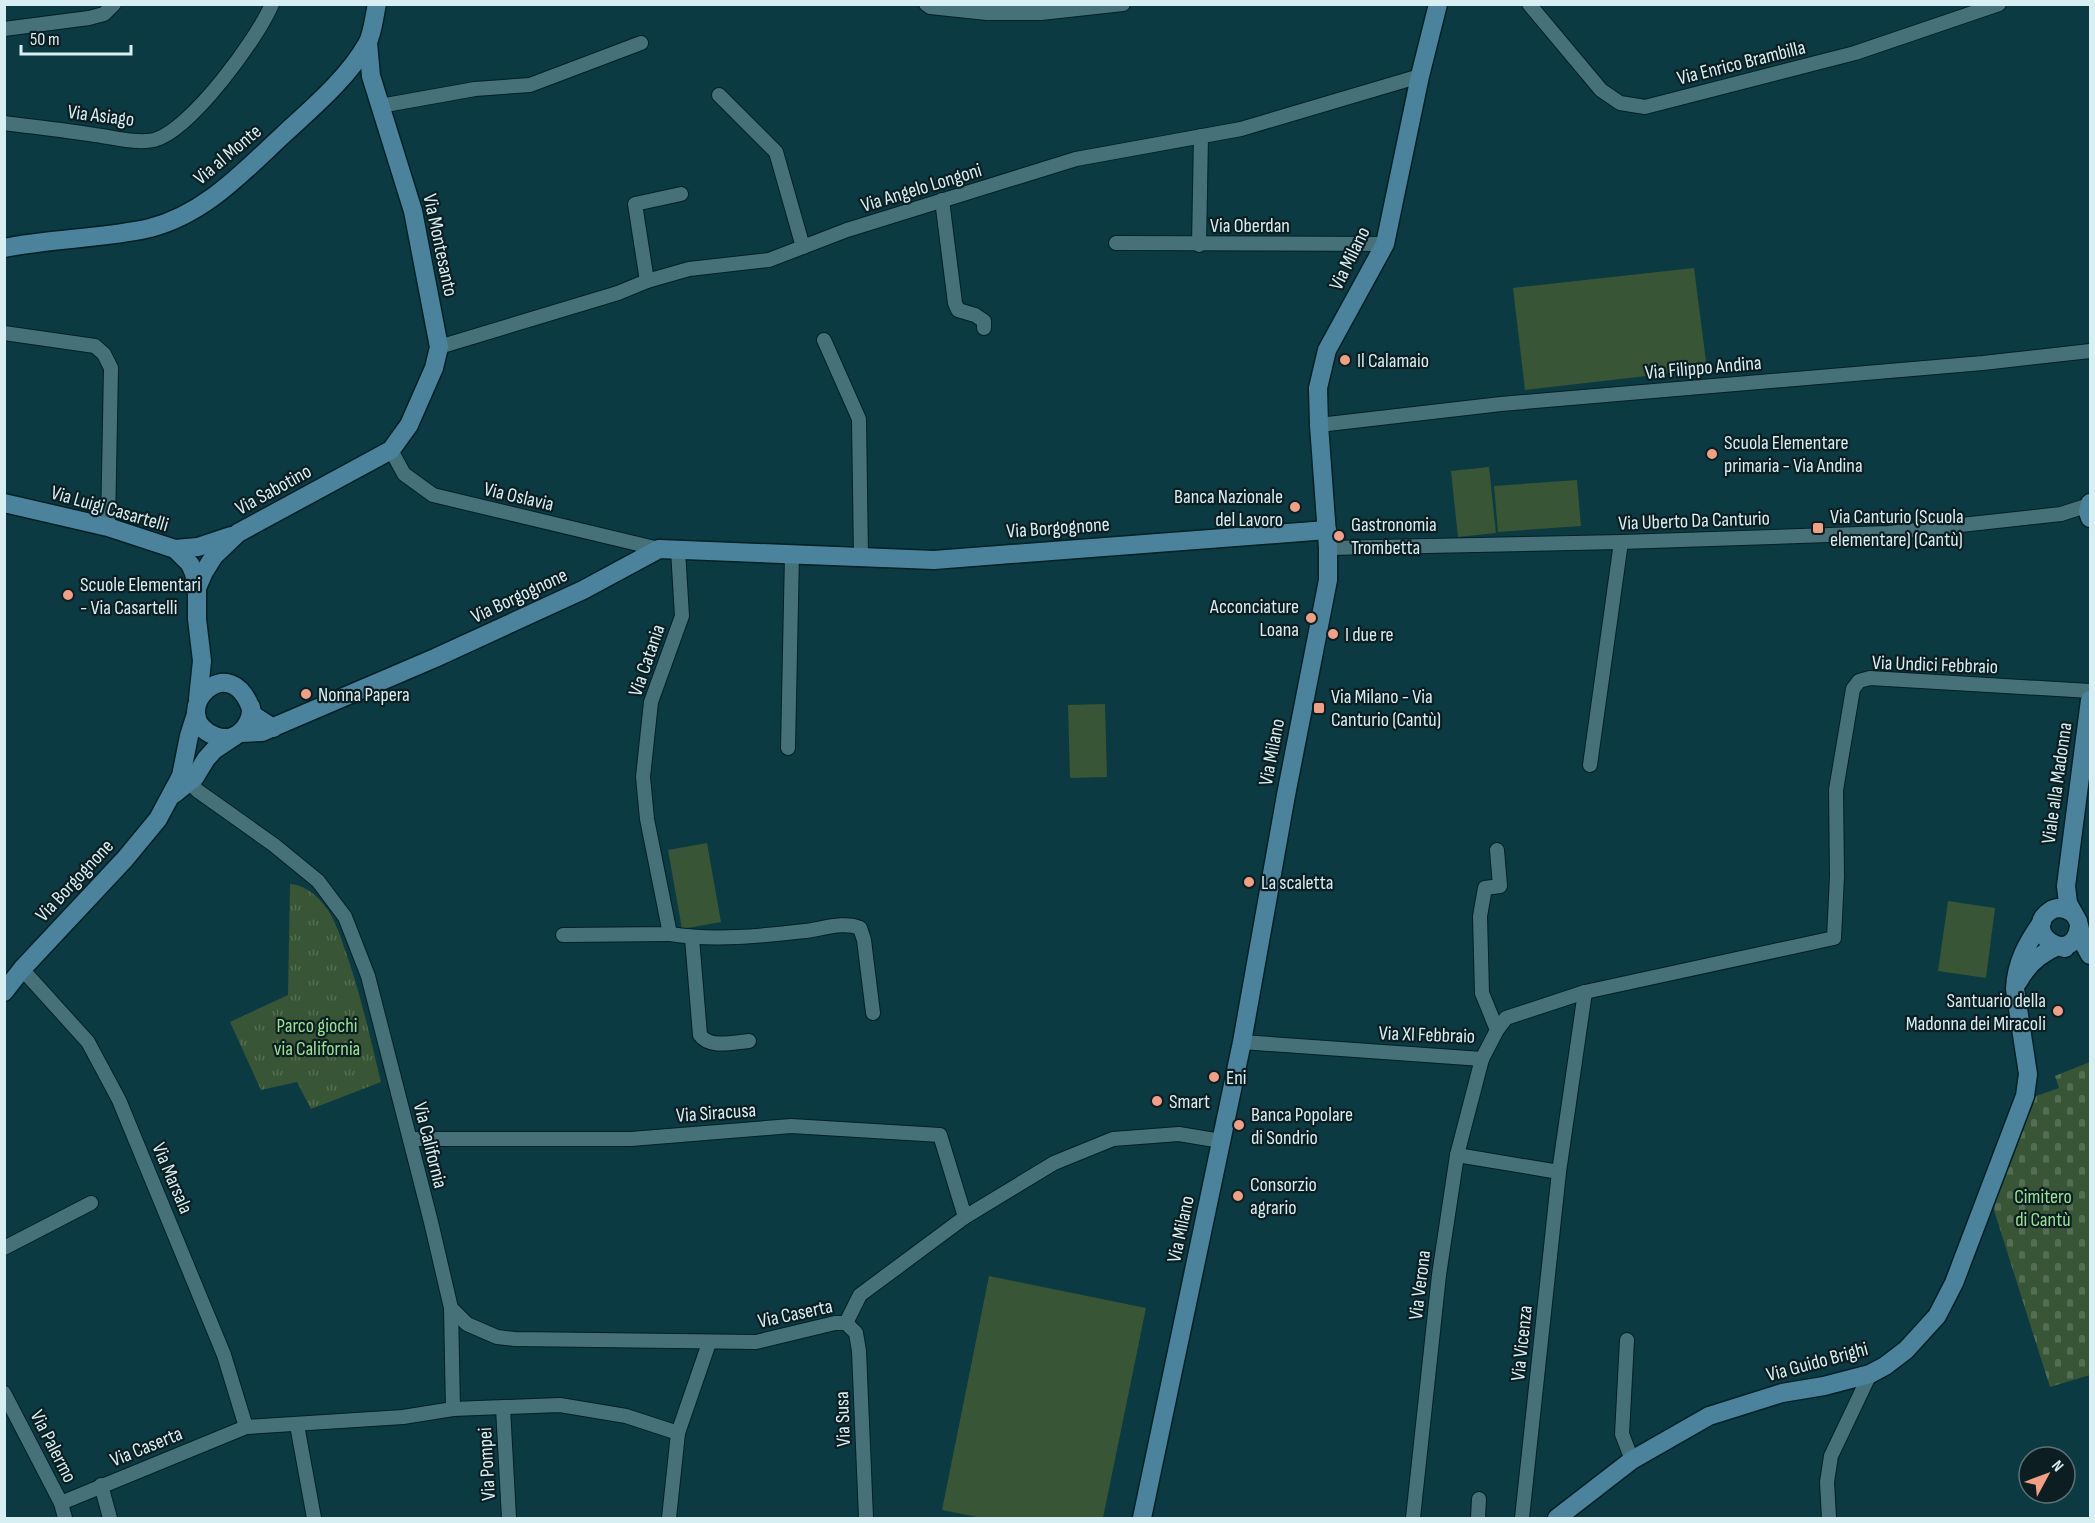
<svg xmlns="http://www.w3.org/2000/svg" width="2095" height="1523" viewBox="0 0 2095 1523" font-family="'Sofia Sans Condensed',sans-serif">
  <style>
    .grass { fill: url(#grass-tufts) }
    .cemetery { fill: url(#cemetery-stones) }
    .garden { fill: #385535 }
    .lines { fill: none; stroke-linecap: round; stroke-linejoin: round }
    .street-casing { stroke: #002025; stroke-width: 16 }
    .secondary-casing { stroke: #002025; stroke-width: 21 }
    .street { stroke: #467179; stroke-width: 14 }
    .secondary { stroke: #4b839d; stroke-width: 18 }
    .poi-dot { fill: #f39f83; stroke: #0c1e22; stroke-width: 2 }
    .labels { text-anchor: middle; stroke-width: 4.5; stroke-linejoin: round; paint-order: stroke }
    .street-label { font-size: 20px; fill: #d7eef2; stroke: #0c1e22 }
    .poi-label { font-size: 20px; fill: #d7eef2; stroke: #0c1e22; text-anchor: start }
    .park-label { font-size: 20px; fill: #9be392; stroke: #0c1e22 }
  </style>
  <defs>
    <pattern id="grass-tufts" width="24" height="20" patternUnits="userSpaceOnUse" patternTransform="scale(1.5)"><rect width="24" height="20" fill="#385535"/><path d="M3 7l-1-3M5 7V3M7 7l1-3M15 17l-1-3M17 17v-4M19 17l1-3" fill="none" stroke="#546e53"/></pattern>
    <pattern id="cemetery-stones" width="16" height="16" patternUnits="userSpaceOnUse" patternTransform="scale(1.5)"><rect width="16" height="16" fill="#385535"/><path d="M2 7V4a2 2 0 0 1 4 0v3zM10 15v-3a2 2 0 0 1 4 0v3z" fill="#546e53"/></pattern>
  </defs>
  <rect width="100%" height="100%" fill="#0c3a42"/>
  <path class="grass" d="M290,884c16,1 29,13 37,25 8,11 13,26 17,38 16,44 26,90 37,135l-70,27 -14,-27 -36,8 -31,-68 58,-27z"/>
  <path class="cemetery" d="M2090,1062v313l-40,12 -57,-180 43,-111 23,-8 -4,-12z"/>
  <g class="garden">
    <path d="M1694,268l13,101 -182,21 -12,-102z"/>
    <path d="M1489,467l7,66 -38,4 -7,-66z"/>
    <path d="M1577,480l4,46 -83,6 -4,-46z"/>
    <path d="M1105,704l2,73 -37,1 -2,-73z"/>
    <path d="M707,843l14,79 -39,7 -14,-79z"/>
    <path d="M1948,901l47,7 -9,70 -48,-7z"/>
    <path d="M989,1276l157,32 -43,210h-121l-40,-8z"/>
  </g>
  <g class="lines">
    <defs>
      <g id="street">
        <path d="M926,4l4,3 57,6h54l82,-9"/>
        <path d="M1529,4l72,86 19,13 25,4 210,-54 144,-49"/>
        <path d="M4,29l85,-11 15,-4 10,-10"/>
        <path d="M719,95l57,57 27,95"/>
        <path d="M380,106l95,-17 55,-4 111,-42"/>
        <path d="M4,123c31,4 61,7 91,12 18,2 41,9 59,5 36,-9 104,-102 118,-136"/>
        <path d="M942,200l13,103 3,7 17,5 9,6v7"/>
        <path d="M1116,243l269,1"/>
        <path d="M1199,245l2,-109"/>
        <path d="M647,281l-12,-77 46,-10"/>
        <path d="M4,333l91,13 9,8 7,14 -3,159"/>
        <path d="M824,340l35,79 2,138"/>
        <path d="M439,347l179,-54 29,-12 42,-12 80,-9 78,-30 229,-71 165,-30 179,-53"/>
        <path d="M1319,425l182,-21 482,-41 107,-12"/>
        <path d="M391,450l13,24 29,21 226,54"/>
        <path d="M1328,548l293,-6 267,-9 173,-19 28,-9"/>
        <path d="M788,748l4,-194"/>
        <path d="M1590,765l31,-223"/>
        <path d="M185,774l4,8 9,9 76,54 44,36 27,36 23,59 63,246 20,86 16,16 30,13 18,2 241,3 79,-19h11"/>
        <path d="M670,934c44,7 91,2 135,-3 17,-2 39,-10 55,-3l4,12 9,73"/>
        <path d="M563,935l107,-1 -23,-115 -4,-42 8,-75 31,-86 -4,-66"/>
        <path d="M692,938l8,97c10,14 34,7 49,6"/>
        <path d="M22,969l66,73 31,58 105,255 22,72"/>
        <path d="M1497,1030l-15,-37 -2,-77 5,-28 15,-2 -3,-36"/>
        <path d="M1242,1042l240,17 15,-29 9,-12 79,-26 249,-54 3,-62 -1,-86 17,-101 6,-8 11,-3 220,13"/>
        <path d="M410,1139h221l160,-13 149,9 25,82"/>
        <path d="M1457,1155l102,17 26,-180"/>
        <path d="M4,1248l87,-45"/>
        <path d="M451,1308l2,101"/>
        <path d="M846,1323l14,-28 105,-78 89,-54 59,-24 66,-5 42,7"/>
        <path d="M846,1323l10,10 3,18 7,167"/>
        <path d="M1627,1340l-5,94 10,26"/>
        <path d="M4,1393l57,110 4,15"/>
        <path d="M503,1408l6,110"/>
        <path d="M297,1425l17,93"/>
        <path d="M101,1485l9,33"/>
        <path d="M61,1503l185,-76 157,-10 50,-8 107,-4 66,11 52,17"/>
        <path d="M669,1518l9,-85 31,-90"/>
        <path d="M1413,1518l26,-243 18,-120 25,-96"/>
        <path d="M1478,1518l1,-19"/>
        <path d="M1522,1518l37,-346"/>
        <path d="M1829,1518l-2,-36 4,-26 39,-82"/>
      </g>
      <g id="secondary">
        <path d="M4,248c48,-10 98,-9 146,-20 55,-14 93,-56 133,-93 29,-27 64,-56 84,-91 6,-11 7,-27 10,-40"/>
        <path d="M4,503l104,24 67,22 23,-2 33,-11"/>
        <path d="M2090,503l-2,9 2,6"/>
        <path d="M175,549l15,15 4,9 3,15v31l5,42 -4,38"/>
        <path d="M197,588l7,-16 10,-16 24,-23 153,-83 18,-25 25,-57 5,-21 -26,-136 -42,-135 -3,-33"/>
        <path d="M2090,700l-24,186 2,17 10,18 5,21 7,13"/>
        <path d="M251,707c1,20 -17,37 -36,29 -52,-21 17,-95 38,-21l20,13"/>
        <path d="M240,733l22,-1 173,-74 148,-68 76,-41 275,11 393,-30"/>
        <path d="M174,794l21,-17 11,-18 8,-9 21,-14"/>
        <path d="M2073,913c-8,-5 -16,-7 -23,-2 -30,20 22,58 29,16"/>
        <path d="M2018,982c9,-17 23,-29 40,-36l7,2"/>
        <path d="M4,992l18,-23 103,-110 33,-40 23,-43 8,-40 7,-22"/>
        <path d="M1142,1518l100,-476 44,-247 42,-215v-32l-9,-123 -1,-37 9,-38 58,-106 35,-168 18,-72"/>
        <path d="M1557,1518l75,-58 77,-44 73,-23 42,-7 46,-12 15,-8 21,-16 31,-34 17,-33 71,-187 3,-22 -13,-85c1,-26 12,-46 27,-67"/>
      </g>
    </defs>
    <use href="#street" class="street-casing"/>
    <use href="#secondary" class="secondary-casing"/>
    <use href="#street" class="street"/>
    <use href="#secondary" class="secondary"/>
  </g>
  <g class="poi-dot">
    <circle cx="1345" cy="360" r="6"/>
    <circle cx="1712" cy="454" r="6"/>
    <circle cx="1295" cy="507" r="6"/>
    <rect x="1812" y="522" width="12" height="12" rx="3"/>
    <circle cx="1339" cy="536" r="6"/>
    <circle cx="68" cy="595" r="6"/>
    <circle cx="1311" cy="618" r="6"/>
    <circle cx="1333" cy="634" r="6"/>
    <circle cx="306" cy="694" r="6"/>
    <rect x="1313" y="702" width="12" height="12" rx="3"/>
    <circle cx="1249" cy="882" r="6"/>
    <circle cx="2058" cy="1011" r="6"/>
    <circle cx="1214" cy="1077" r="6"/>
    <circle cx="1157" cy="1101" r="6"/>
    <circle cx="1239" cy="1125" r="6"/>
    <circle cx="1238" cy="1196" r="6"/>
  </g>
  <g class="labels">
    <g class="street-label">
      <text transform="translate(1741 62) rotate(-14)" y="7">Via Enrico Brambilla</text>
      <text transform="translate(101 115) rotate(7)" y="7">Via Asiago</text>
      <text transform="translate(227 154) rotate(-40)" y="7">Via al Monte</text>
      <text transform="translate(921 187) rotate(-17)" y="7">Via Angelo Longoni</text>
      <text x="1250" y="232">Via Oberdan</text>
      <text transform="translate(441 245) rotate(78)" y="7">Via Montesanto</text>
      <text transform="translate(1349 258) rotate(-64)" y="7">Via Milano</text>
      <text transform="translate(1703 367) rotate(-5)" y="7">Via Filippo Andina</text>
      <text transform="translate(273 489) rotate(-29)" y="7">Via Sabotino</text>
      <text transform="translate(519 496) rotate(13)" y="7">Via Oslavia</text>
      <text transform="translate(110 508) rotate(16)" y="7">Via Luigi Casartelli</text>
      <text transform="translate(1694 520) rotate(-2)" y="7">Via Uberto Da Canturio</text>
      <text transform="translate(1058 527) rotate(-4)" y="7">Via Borgognone</text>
      <text transform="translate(519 595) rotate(-25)" y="7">Via Borgognone</text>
      <text transform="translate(646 660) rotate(-71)" y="7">Via Catania</text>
      <text transform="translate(1935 664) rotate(2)" y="7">Via Undici Febbraio</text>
      <text transform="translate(1271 752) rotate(-79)" y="7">Via Milano</text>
      <text transform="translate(2056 783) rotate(-82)" y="7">Viale alla Madonna</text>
      <text transform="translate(74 880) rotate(-47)" y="7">Via Borgognone</text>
      <text transform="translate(1427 1034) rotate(2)" y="7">Via XI Febbraio</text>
      <text transform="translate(716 1112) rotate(-4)" y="7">Via Siracusa</text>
      <text transform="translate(431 1145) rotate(76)" y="7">Via California</text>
      <text transform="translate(173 1178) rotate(67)" y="7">Via Marsala</text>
      <text transform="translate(1180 1229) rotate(-78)" y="7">Via Milano</text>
      <text transform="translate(1419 1285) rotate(-83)" y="7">Via Verona</text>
      <text transform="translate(795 1313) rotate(-12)" y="7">Via Caserta</text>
      <text transform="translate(1521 1343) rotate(-84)" y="7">Via Vicenza</text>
      <text transform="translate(1817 1361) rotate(-15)" y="7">Via Guido Brighi</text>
      <text transform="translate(842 1419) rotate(-92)" y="7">Via Susa</text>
      <text transform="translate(54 1446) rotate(63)" y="7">Via Palermo</text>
      <text transform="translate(146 1446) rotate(-22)" y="7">Via Caserta</text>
      <text transform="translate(486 1464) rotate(-93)" y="7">Via Pompei</text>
    </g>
    <g class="poi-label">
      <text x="1357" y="367">Il Calamaio</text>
      <text x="1724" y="449">Scuola Elementare<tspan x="1724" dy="23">primaria - Via Andina</tspan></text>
      <text x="1283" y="503" text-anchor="end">Banca Nazionale<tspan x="1283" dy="23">del Lavoro</tspan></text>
      <text x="1830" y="523">Via Canturio (Scuola<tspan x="1830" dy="23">elementare) (Cantù)</tspan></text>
      <text x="1351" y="531">Gastronomia<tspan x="1351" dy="23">Trombetta</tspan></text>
      <text x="80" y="591">Scuole Elementari<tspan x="80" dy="23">- Via Casartelli</tspan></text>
      <text x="1299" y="613" text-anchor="end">Acconciature<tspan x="1299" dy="23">Loana</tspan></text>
      <text x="1345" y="641">I due re</text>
      <text x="318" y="701">Nonna Papera</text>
      <text x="1331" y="703">Via Milano - Via<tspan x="1331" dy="23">Canturio (Cantù)</tspan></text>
      <text x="1261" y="889">La scaletta</text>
      <text x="2046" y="1007" text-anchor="end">Santuario della<tspan x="2046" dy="23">Madonna dei Miracoli</tspan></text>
      <text x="1226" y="1084">Eni</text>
      <text x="1169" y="1108">Smart</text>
      <text x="1251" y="1121">Banca Popolare<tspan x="1251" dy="23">di Sondrio</tspan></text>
      <text x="1250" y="1191">Consorzio<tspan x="1250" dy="23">agrario</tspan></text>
    </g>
    <g class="park-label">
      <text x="317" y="1032">Parco giochi<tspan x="317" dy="23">via California</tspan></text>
      <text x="2043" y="1203">Cimitero<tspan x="2043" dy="23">di Cantù</tspan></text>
    </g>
  </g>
  <rect width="2095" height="1523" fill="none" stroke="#d7eef2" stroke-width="12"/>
  <g transform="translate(2047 1475) rotate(49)"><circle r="28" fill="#0c1e22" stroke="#5d7175" stroke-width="1.5"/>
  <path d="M0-4.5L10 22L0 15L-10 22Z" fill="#f39f83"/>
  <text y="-9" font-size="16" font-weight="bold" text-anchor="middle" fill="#d7eef2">N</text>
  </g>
  <path d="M21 45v9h110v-9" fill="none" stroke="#d7eef2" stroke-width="3"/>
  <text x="30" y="45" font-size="18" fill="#d7eef2" stroke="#0c1e22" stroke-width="4.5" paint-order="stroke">50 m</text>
</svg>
